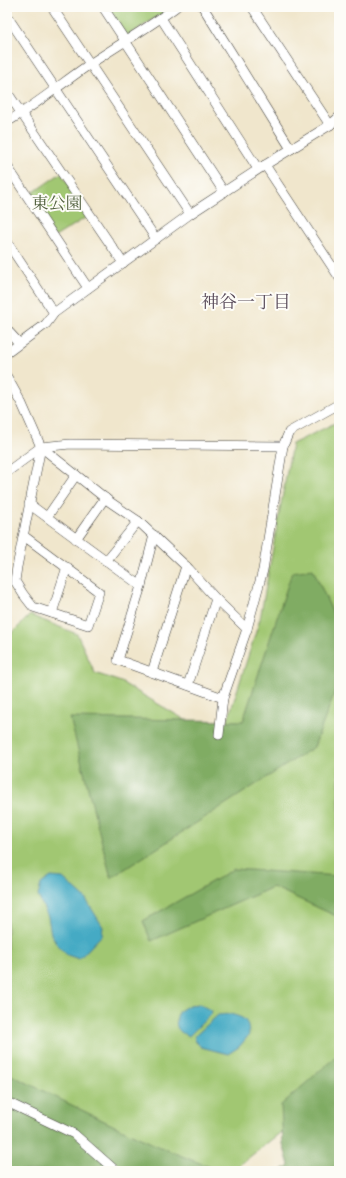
<svg xmlns="http://www.w3.org/2000/svg" width="346" height="1178" viewBox="0 0 346 1178" font-family="Cardo,'Noto Serif JP',serif">
  <style>
    .green { fill: #a1c772; stroke: #5e7247 }
    .forest { fill: #80ac64; stroke: #4e6440 }
    .water { fill: #45aac4; stroke: #306370 }
    .lines { fill: none; stroke-linecap: round; stroke-linejoin: round }
    .street-casing { stroke: #3c3a36; stroke-width: 10 }
    .street { stroke: #fff; stroke-width: 9 }
    .labels { text-anchor: middle; stroke-width: 4; stroke-linejoin: round; paint-order: stroke }
    .park-label { font-size: 17px; fill: #51603e; stroke: #fdfcf7 }
    .neighbourhood-label { font-size: 18px; fill: #5a4c5b; stroke: #fdfcf7 }
  </style>
  <rect width="100%" height="100%" fill="#fdfcf7"/>
  <filter id="ink" filterUnits="userSpaceOnUse"><feTurbulence type="fractalNoise" baseFrequency=".025" numOctaves="2"/><feDisplacementMap in="SourceGraphic" scale="8" xChannelSelector="R" yChannelSelector="G"/><feConvolveMatrix kernelMatrix="1 2 1 2 8 2 1 2 1" color-interpolation-filters="sRGB"/></filter>
  <filter id="wash" filterUnits="userSpaceOnUse"><feTurbulence type="fractalNoise" baseFrequency=".012" numOctaves="4" result="noise"/><feDisplacementMap in="SourceGraphic" scale="16" xChannelSelector="R" yChannelSelector="G"/><feGaussianBlur stdDeviation="0.9" result="paint"/><feColorMatrix in="noise" values="0 0 0 0 0 0 0 0 0 0 0 0 0 0 0 0 0 1.4 0 .05"/><feComposite in="paint" operator="in"/></filter>
  <g filter="url(#wash)">
    <rect width="100%" height="100%" fill="#f0e6cc"/>
    <g class="green">
      <path d="M108,7h55l2,5 -38,24z"/>
      <path d="M61,173l29,42 -35,22 -27,-41z"/>
      <path d="M339,421v665l-107,85h-104l-121,-74v-459l23,-23 47,19 18,39 26,9 100,59 39,-122 32,-175z"/>
    </g>
    <g class="forest">
      <path d="M313,569l26,58v54l-25,66 -203,131 -41,-160 173,3 49,-149z"/>
      <path d="M234,869l105,7v39h-5l-61,-28 -122,54 -8,-20z"/>
      <path d="M339,1054v117h-58l8,-6 -6,-21 -2,-39z"/>
      <path d="M7,1073c70,34 140,72 214,98h-214z"/>
    </g>
    <g class="water">
      <path d="M51,877l12,1 22,20 18,29 -1,8 -23,24 -12,-4 -9,-9 -7,-12 -3,-17 -10,-21 3,-12z"/>
      <path d="M199,1004l13,7 -1,3 -22,22c-14,-5 -14,-11 -11,-24l11,-7z"/>
      <path d="M230,1014c15,4 18,5 19,21l-10,12 -11,7 -27,-7 -6,-6v-5l23,-21z"/>
    </g>
  </g>
  <g filter="url(#ink)">
    <g class="lines">
      <defs>
        <g id="street">
          <path d="M52,7l138,207"/>
          <path d="M103,7l121,185"/>
          <path d="M203,7l88,142"/>
          <path d="M252,7l78,118"/>
          <path d="M7,16l149,223"/>
          <path d="M161,18l97,151"/>
          <path d="M7,92l116,171"/>
          <path d="M7,122c29,-17 55,-39 83,-58 28,-19 58,-36 86,-57"/>
          <path d="M265,165l74,112"/>
          <path d="M7,166l81,122"/>
          <path d="M7,242l47,71"/>
          <path d="M7,330l12,13"/>
          <path d="M7,353l39,-29 8,-11 136,-99 75,-49 65,-40 9,-8"/>
          <path d="M7,377l15,27 19,43 69,55 28,19 51,48 27,30 31,30"/>
          <path d="M7,472l34,-25 29,-3 213,2"/>
          <path d="M29,504l112,82"/>
          <path d="M47,517l29,-42"/>
          <path d="M154,535l-13,51 -23,74 105,38"/>
          <path d="M24,536l75,56 -11,33 -55,-18 -10,-13 -8,-13 2,-14 24,-120"/>
          <path d="M76,539l29,-41"/>
          <path d="M106,561l32,-40"/>
          <path d="M52,613l15,-46"/>
          <path d="M152,672l34,-106"/>
          <path d="M188,685l28,-86"/>
          <path d="M219,735l4,-37 24,-69 16,-59 20,-124 6,-14 50,-28"/>
          <path d="M7,1102l67,32 42,37"/>
        </g>
      </defs>
      <use href="#street" class="street-casing"/>
      <use href="#street" class="street"/>
    </g>
  </g>
  <g class="labels">
    <g class="park-label">
      <text x="57" y="209">東公園</text>
    </g>
    <g class="neighbourhood-label">
      <text x="246" y="308">神谷一丁目</text>
    </g>
  </g>
  <rect width="346" height="1178" fill="none" stroke="#fdfcf7" stroke-width="24"/>
</svg>
